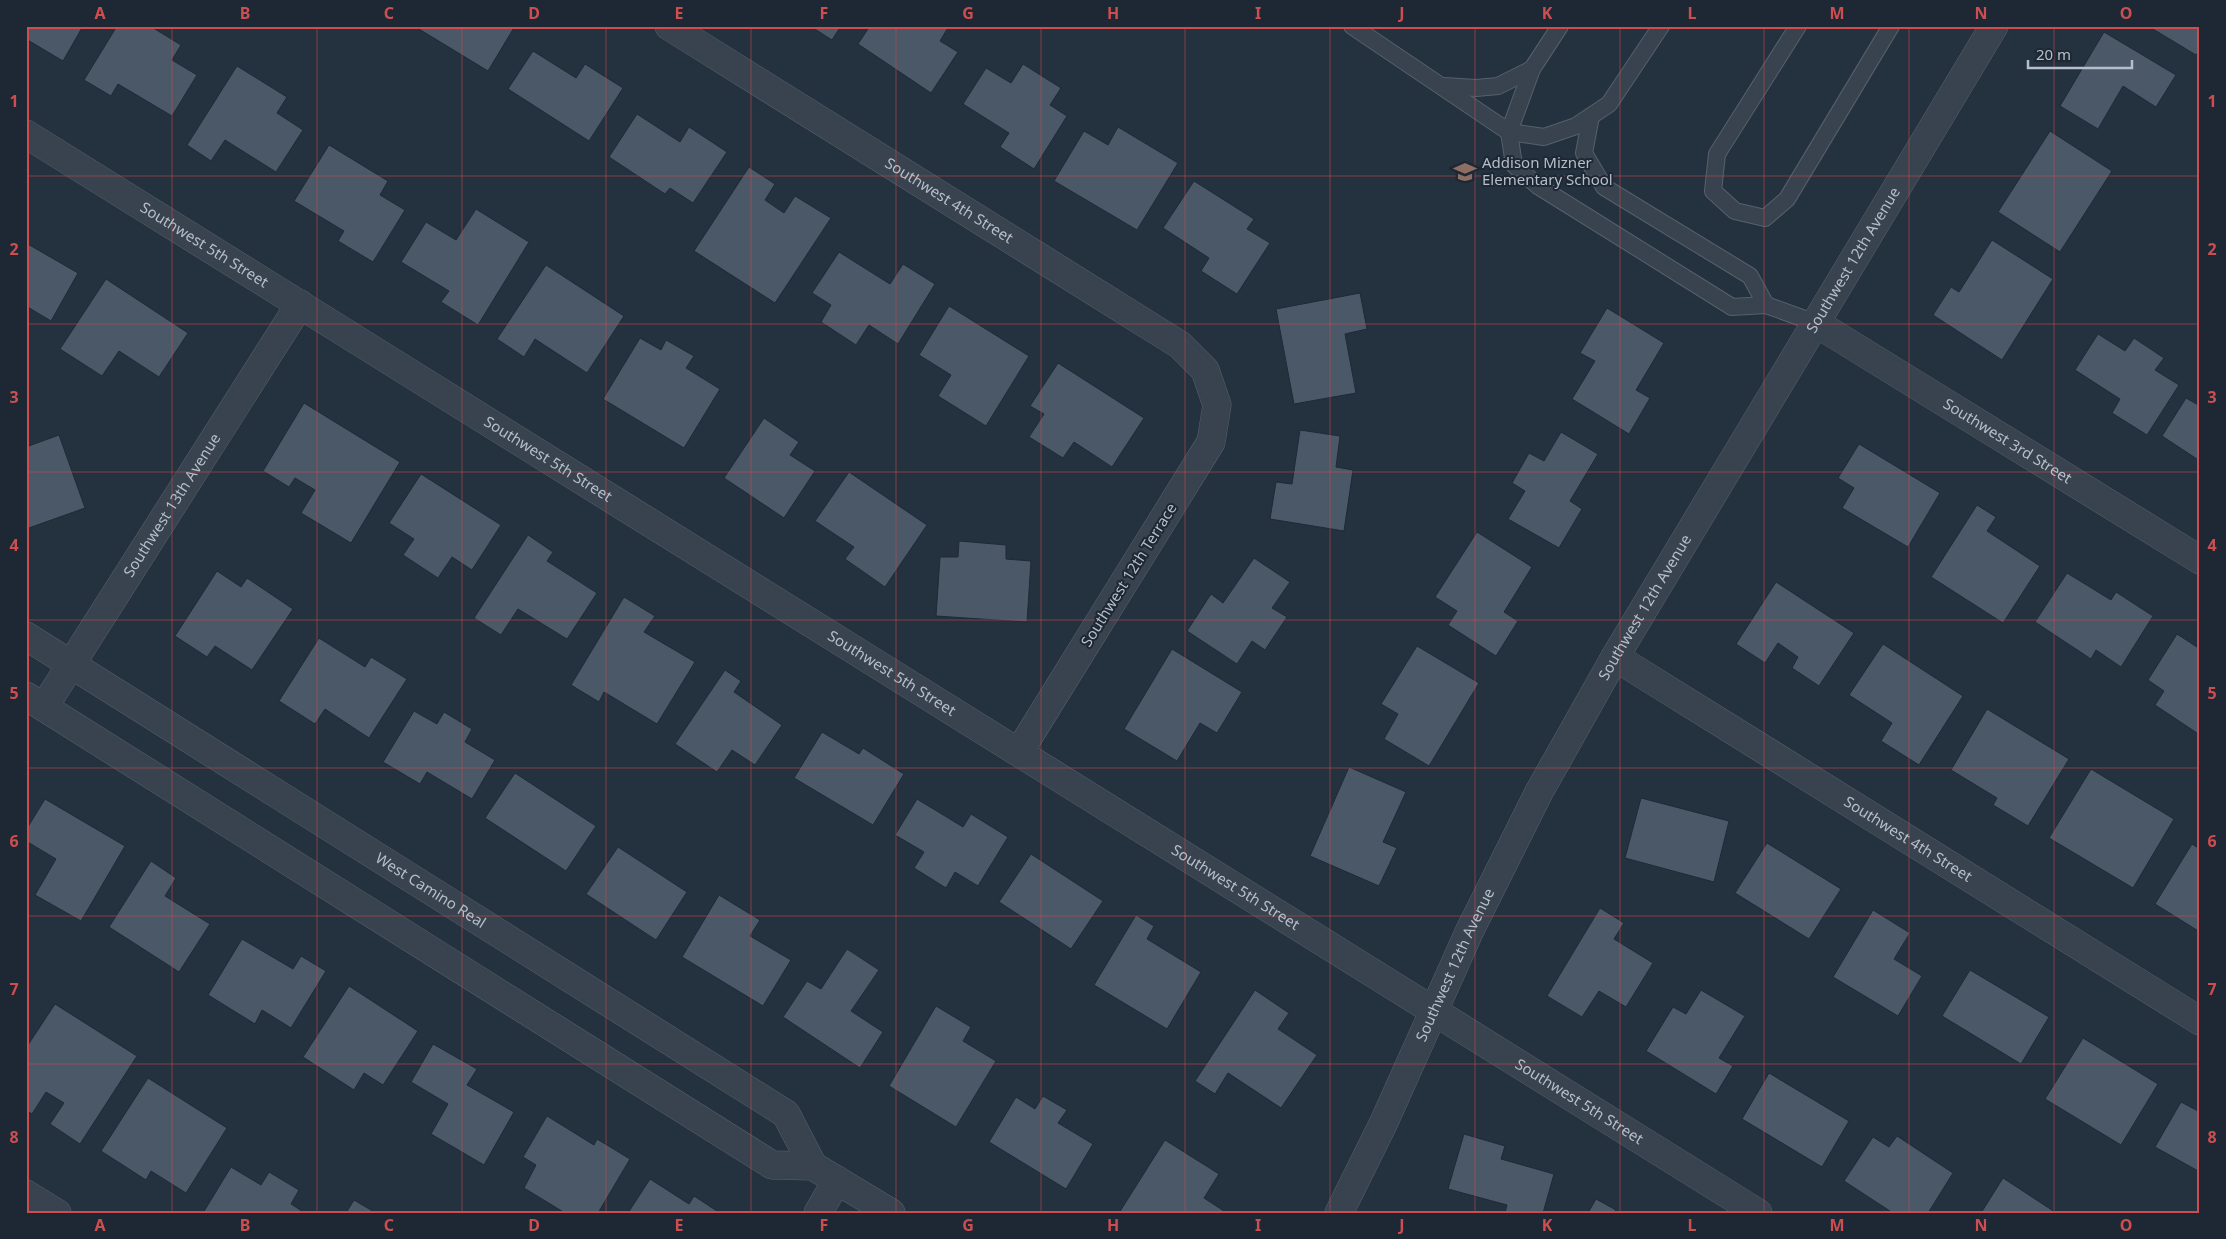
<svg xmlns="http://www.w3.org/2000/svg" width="2226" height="1239" viewBox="0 0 2226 1239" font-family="'Noto Sans',sans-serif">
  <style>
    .building { fill: #4a5868; stroke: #1f2a36 }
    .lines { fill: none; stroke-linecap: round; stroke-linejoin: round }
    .service-casing { stroke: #56616c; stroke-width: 18 }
    .minor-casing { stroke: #56616c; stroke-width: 29 }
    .tertiary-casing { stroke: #56616c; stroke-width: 29 }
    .service { stroke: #38434f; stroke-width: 16 }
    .minor { stroke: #38434f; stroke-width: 28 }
    .tertiary { stroke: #38434f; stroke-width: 28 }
    .grid { fill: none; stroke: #ce4e50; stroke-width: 1; stroke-opacity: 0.55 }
    .labels { text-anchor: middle; stroke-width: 4; stroke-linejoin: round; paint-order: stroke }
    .poi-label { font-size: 15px; fill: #b5bec9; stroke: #1d2834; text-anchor: start }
    .street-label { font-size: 15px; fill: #b5bec9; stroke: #1d2834 }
    .neatline { fill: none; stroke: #ce4e50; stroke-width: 2 }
    .grid-label { font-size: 16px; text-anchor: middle; font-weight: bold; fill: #ce4e50 }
  </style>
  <rect width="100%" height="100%" fill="#24313f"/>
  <g class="building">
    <path d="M26,26h57l-20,35 -37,-22z"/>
    <path d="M117,26h33l31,19 -9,15 25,15 -25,41 -54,-32 -7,12 -27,-16z"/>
    <path d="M414,26h101l-27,45z"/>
    <path d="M810,26h31l-9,14z"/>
    <path d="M870,26h79l-9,15 18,11 -27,41 -73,-49z"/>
    <path d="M2148,26h52v24l-4,5z"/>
    <path d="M2104,32l72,43 -20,32 -33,-21 -25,43 -38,-23z"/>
    <path d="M533,51l43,27 9,-14 38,24 -34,53 -81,-52z"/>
    <path d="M1023,64l38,24 -11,17 17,11 -33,53 -34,-22 9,-14 -46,-29 23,-36 25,15z"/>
    <path d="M237,66l50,31 -10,16 26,17 -27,42 -51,-32 -14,21 -24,-16z"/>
    <path d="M637,114l43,28 9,-15 38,25 -34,51 -23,-15 -5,6 -56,-37z"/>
    <path d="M1118,127l60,36 -41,67 -83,-49 30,-50 24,14z"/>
    <path d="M2050,131l62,40 -52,81 -62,-40z"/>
    <path d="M329,145l59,36 -8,14 25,15 -32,52 -35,-21 6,-10 -50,-30z"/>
    <path d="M749,167l26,17 -10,16 19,13 11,-17 36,22 -56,85 -81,-52z"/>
    <path d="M1194,181l60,38 -7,10 23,14 -33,51 -36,-23 8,-13 -46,-30z"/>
    <path d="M476,209l53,33 -51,83 -37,-23 8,-11 -48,-29 25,-40 30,18z"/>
    <path d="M1992,240l61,39 -51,81 -69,-45 18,-28 8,5z"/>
    <path d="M26,243l52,30 -27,48 -25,-15z"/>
    <path d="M839,252l51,32 13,-20 32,20 -37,60 -29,-19 -13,20 -35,-23 10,-17 -19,-12z"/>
    <path d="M546,265l78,51 -37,57 -52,-34 -11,18 -27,-18z"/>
    <path d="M106,279l82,54 -29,44 -40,-26 -17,25 -42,-27z"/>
    <path d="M1360,293l7,36 -22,5 11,59 -62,11 -18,-95z"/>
    <path d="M949,306l80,50 -43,70 -48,-30 13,-21 -32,-20z"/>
    <path d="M1607,308l57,35 -28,47 14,8 -21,36 -57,-35 23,-38 -15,-8z"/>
    <path d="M2098,334l27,17 9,-13 30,20 -9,12 24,15 -32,50 -35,-22 8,-14 -45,-29z"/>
    <path d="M640,338l21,12 5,-10 28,16 -8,12 34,21 -36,59 -81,-49z"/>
    <path d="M1058,363l86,55 -32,49 -38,-25 -11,16 -34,-21 15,-23 -14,-8z"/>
    <path d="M2186,398l14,8v55l-38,-25z"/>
    <path d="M304,403l96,59 -49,81 -50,-30 14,-23 -20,-12 -6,9 -26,-16z"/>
    <path d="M764,418l35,24 -9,13 25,16 -31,47 -60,-40z"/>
    <path d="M1300,430l40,6 -4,31 17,3 -9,61 -74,-12 6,-37 16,2z"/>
    <path d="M1561,432l37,22 -28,47 12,8 -23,39 -51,-29 17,-28 -13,-8 17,-30 15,8z"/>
    <path d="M59,435l26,73 -59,21v-82z"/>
    <path d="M1859,444l81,49 -32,54 -66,-39 12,-20 -16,-10z"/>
    <path d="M849,472l78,53 -42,62 -40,-28 9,-12 -39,-26z"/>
    <path d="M421,474l80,51 -29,45 -20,-13 -14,21 -35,-23 11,-16 -25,-16z"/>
    <path d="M1977,505l19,12 -9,14 53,35 -37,57 -72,-46z"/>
    <path d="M1477,532l55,35 -28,45 14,9 -22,35 -48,-31 9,-14 -22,-14z"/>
    <path d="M528,535l25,17 -6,9 50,32 -30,46 -49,-30 -17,26 -27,-17z"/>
    <path d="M959,541l47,4v14l25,2 -4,61 -91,-6 4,-59h18z"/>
    <path d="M1254,558l36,24 -18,26 15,9 -22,33 -13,-9 -15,23 -50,-33 24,-37 12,9z"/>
    <path d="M217,571l24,16 6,-9 46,31 -41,61 -37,-24 -8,11 -32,-21z"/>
    <path d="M2067,573l44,27 5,-8 37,24 -32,51 -25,-17 -5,9 -56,-37z"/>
    <path d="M1776,582l78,51 -35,53 -27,-18 6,-11 -20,-14 -13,20 -29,-19z"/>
    <path d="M624,597l31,19 -11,16 51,30 -38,62 -53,-32 -5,10 -28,-17z"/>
    <path d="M2177,634l23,15v86l-45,-30 9,-14 -16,-11z"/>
    <path d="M319,638l46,29 6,-10 36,22 -38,59 -44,-29 -10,15 -36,-23z"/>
    <path d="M1883,644l80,52 -44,69 -38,-24 11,-18 -43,-28z"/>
    <path d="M1417,646l62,37 -50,83 -45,-27 14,-25 -17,-10z"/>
    <path d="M1172,649l70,43 -25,41 -17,-10 -23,38 -53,-32z"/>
    <path d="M725,670l16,11 -7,11 48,33 -27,40 -23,-15 -15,22 -42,-28z"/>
    <path d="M1987,709l82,50 -41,67 -35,-21 4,-7 -46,-28z"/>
    <path d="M414,711l23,13 7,-12 28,17 -7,13 30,18 -23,39 -45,-27 -7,12 -37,-22z"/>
    <path d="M822,732l37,22 4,-6 41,26 -31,51 -79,-47z"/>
    <path d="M1349,767l57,25 -23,50 14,6 -18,38 -69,-30z"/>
    <path d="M2091,769l83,50 -41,69 -84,-50z"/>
    <path d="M515,773l81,53 -30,45 -81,-53z"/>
    <path d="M1641,798l88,23 -15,61 -89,-24z"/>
    <path d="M45,799l80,47 -44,75 -46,-26 21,-36 -30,-18v-11z"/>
    <path d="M917,799l46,28 8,-13 37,23 -30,49 -23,-14 -9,16 -32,-20 10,-16 -29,-17z"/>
    <path d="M1767,843l74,46 -32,50 -74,-46z"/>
    <path d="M2192,844l8,5v83l-45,-28z"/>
    <path d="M618,847l69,45 -31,48 -70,-46z"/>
    <path d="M1031,854l72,47 -32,48 -72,-47z"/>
    <path d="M151,861l25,17 -11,18 45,28 -31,48 -70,-45z"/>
    <path d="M719,895l41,25 -10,16 41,24 -28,46 -81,-49z"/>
    <path d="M1600,908l24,15 -10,16 39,24 -27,44 -27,-16 -17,26 -35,-21z"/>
    <path d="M1873,910l37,23 -16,26 28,17 -24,40 -65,-39z"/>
    <path d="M1136,915l18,11 -7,13 54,33 -34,57 -73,-44z"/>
    <path d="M242,939l51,30 8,-13 25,15 -35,57 -29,-18 -7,14 -47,-29z"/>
    <path d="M847,949l32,21 -28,41 32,21 -23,36 -77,-51 24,-36 14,8z"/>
    <path d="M1970,970l79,47 -28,47 -79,-48z"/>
    <path d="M349,986l69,45 -35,54 -19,-12 -10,17 -51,-33z"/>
    <path d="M1255,990l34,23 -11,16 39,26 -36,53 -53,-35 -13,21 -20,-13z"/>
    <path d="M1701,990l44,26 -26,42 14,8 -17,28 -70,-43 27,-44 13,7z"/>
    <path d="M55,1004l82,52 -57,88 -30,-20 14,-21 -18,-11 -14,22 -6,-4v-62z"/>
    <path d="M936,1006l35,21 -8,14 33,20 -40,66 -67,-41z"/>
    <path d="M2083,1038l75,46 -37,61 -76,-46z"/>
    <path d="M433,1044l44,25 -10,16 47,27 -30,53 -53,-31 17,-30 -37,-22z"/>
    <path d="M1769,1073l80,48 -27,46 -80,-48z"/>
    <path d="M148,1078l79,50 -41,65 -35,-22 -5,9 -45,-29z"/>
    <path d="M1043,1096l24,14 -9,13 35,21 -27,45 -77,-47 27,-45 19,12z"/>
    <path d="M2181,1102l19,10v60l-45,-25z"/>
    <path d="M547,1116l47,29 3,-6 33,20 -32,54h-33l-41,-25 12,-23 -13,-8z"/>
    <path d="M1464,1134l41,12 -4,13 53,15 -11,39h-38l2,-8 -59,-16z"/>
    <path d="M1897,1136l56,37 -25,40h-35l-49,-32 29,-44 16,10z"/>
    <path d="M1165,1140l54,34 -15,24 23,15h-108z"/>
    <path d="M231,1167l30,18 8,-13 30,18 -8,14 14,9h-102z"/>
    <path d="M2003,1178l52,34v1h-74z"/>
    <path d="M650,1179l39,25 5,-8 26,17h-92z"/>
    <path d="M1596,1199l20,11 -2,3h-26z"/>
    <path d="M354,1200l22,13h-30z"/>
  </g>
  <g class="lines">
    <defs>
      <g id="service">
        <path d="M1352,26l157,106 35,5 32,-11 33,-22 52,-78"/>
        <path d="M1560,26l-28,43 -23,63 5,33 24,21 194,121 34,-2 50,18"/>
        <path d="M1798,26l-81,128 -4,37 22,20 30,7 22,-19 104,-173"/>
        <path d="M1444,86l32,2 22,-2 34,-17"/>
        <path d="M1591,116l-7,37 20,34 146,89 16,29"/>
      </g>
      <g id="minor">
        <path id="s1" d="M669,26l511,319 25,25 12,35 -6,37 -192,310"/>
        <path id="s2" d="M26,134l1732,1079"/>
        <path id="s3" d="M1816,323l384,237"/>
        <path id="s4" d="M1615,657l585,364"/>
        <path id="s5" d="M44,707l256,-403"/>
        <path d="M26,1194l31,19"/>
        <path d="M818,1213l19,-33"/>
      </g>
      <g id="tertiary">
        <path id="s6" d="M26,636l760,478 27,52"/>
        <path d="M26,696l746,469 41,1 78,47"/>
        <path id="s7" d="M1339,1213l45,-91 86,-192 69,-138 76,-135 379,-631"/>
      </g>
    </defs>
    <use href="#service" class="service-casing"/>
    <use href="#minor" class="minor-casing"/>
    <use href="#tertiary" class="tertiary-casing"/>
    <use href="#service" class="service"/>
    <use href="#minor" class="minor"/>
    <use href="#tertiary" class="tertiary"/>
  </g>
  <path class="grid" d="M172,26v1187M317,26v1187M462,26v1187M606,26v1187M751,26v1187M896,26v1187M1041,26v1187M1185,26v1187M1330,26v1187M1475,26v1187M1620,26v1187M1764,26v1187M1909,26v1187M2054,26v1187M26,176h2174M26,324h2174M26,472h2174M26,620h2174M26,768h2174M26,916h2174M26,1064h2174"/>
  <defs>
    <symbol id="school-bare" viewBox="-9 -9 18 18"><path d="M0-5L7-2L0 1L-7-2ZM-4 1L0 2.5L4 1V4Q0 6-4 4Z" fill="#8d6e63" stroke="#1d2834" stroke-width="2.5" paint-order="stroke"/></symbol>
  </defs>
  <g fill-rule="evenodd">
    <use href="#school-bare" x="1449" y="156" width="32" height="32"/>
  </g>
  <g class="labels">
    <g class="poi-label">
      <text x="1482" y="168">Addison Mizner<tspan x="1482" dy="17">Elementary School</tspan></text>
    </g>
    <g class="street-label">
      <text dy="5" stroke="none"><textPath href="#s1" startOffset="330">Southwest 4th Street</textPath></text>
      <text dy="5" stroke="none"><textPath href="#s2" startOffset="210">Southwest 5th Street</textPath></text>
      <text dy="5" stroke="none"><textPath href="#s7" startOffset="1084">Southwest 12th Avenue</textPath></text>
      <text dy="5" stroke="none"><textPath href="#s3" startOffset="225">Southwest 3rd Street</textPath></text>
      <text dy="5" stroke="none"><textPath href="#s2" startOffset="615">Southwest 5th Street</textPath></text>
      <text dy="5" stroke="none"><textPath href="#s5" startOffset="239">Southwest 13th Avenue</textPath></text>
      <text transform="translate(1129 575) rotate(-58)" y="5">Southwest 12th Terrace</text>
      <text dy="5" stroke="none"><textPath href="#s7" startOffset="679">Southwest 12th Avenue</textPath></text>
      <text dy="5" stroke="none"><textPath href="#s2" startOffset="1020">Southwest 5th Street</textPath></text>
      <text dy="5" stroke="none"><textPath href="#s4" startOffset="345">Southwest 4th Street</textPath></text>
      <text dy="5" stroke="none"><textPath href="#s2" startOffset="1425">Southwest 5th Street</textPath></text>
      <text dy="5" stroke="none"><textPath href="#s6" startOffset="478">West Camino Real</textPath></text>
      <text dy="5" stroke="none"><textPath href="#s7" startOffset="274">Southwest 12th Avenue</textPath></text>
      <text dy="5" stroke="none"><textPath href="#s2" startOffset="1830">Southwest 5th Street</textPath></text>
    </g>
  </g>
  <rect width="2226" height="1239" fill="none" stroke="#1d2834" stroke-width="55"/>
  <path d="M2028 60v8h104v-8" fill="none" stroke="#b5bec9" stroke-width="2.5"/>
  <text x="2036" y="60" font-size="15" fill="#b5bec9" stroke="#1d2834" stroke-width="4" paint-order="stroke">20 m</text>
  <rect x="28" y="28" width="2170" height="1184" class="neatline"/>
  <g class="grid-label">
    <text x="100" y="19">A</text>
    <text x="245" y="19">B</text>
    <text x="389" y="19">C</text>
    <text x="534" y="19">D</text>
    <text x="679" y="19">E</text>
    <text x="824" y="19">F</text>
    <text x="968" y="19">G</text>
    <text x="1113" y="19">H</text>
    <text x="1258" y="19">I</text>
    <text x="1402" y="19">J</text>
    <text x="1547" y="19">K</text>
    <text x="1692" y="19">L</text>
    <text x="1837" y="19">M</text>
    <text x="1981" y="19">N</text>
    <text x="2126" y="19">O</text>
    <text x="14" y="107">1</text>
    <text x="2212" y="107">1</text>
    <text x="14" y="255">2</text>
    <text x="2212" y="255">2</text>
    <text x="14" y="403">3</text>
    <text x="2212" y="403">3</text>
    <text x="14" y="551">4</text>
    <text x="2212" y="551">4</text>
    <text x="14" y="699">5</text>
    <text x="2212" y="699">5</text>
    <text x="14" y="847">6</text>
    <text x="2212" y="847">6</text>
    <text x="14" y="995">7</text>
    <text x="2212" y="995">7</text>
    <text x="14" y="1143">8</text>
    <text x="2212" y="1143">8</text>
    <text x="100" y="1231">A</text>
    <text x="245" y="1231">B</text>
    <text x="389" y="1231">C</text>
    <text x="534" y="1231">D</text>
    <text x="679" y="1231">E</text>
    <text x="824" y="1231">F</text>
    <text x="968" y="1231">G</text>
    <text x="1113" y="1231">H</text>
    <text x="1258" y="1231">I</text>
    <text x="1402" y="1231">J</text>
    <text x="1547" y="1231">K</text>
    <text x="1692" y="1231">L</text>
    <text x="1837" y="1231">M</text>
    <text x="1981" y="1231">N</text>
    <text x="2126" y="1231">O</text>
  </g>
</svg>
